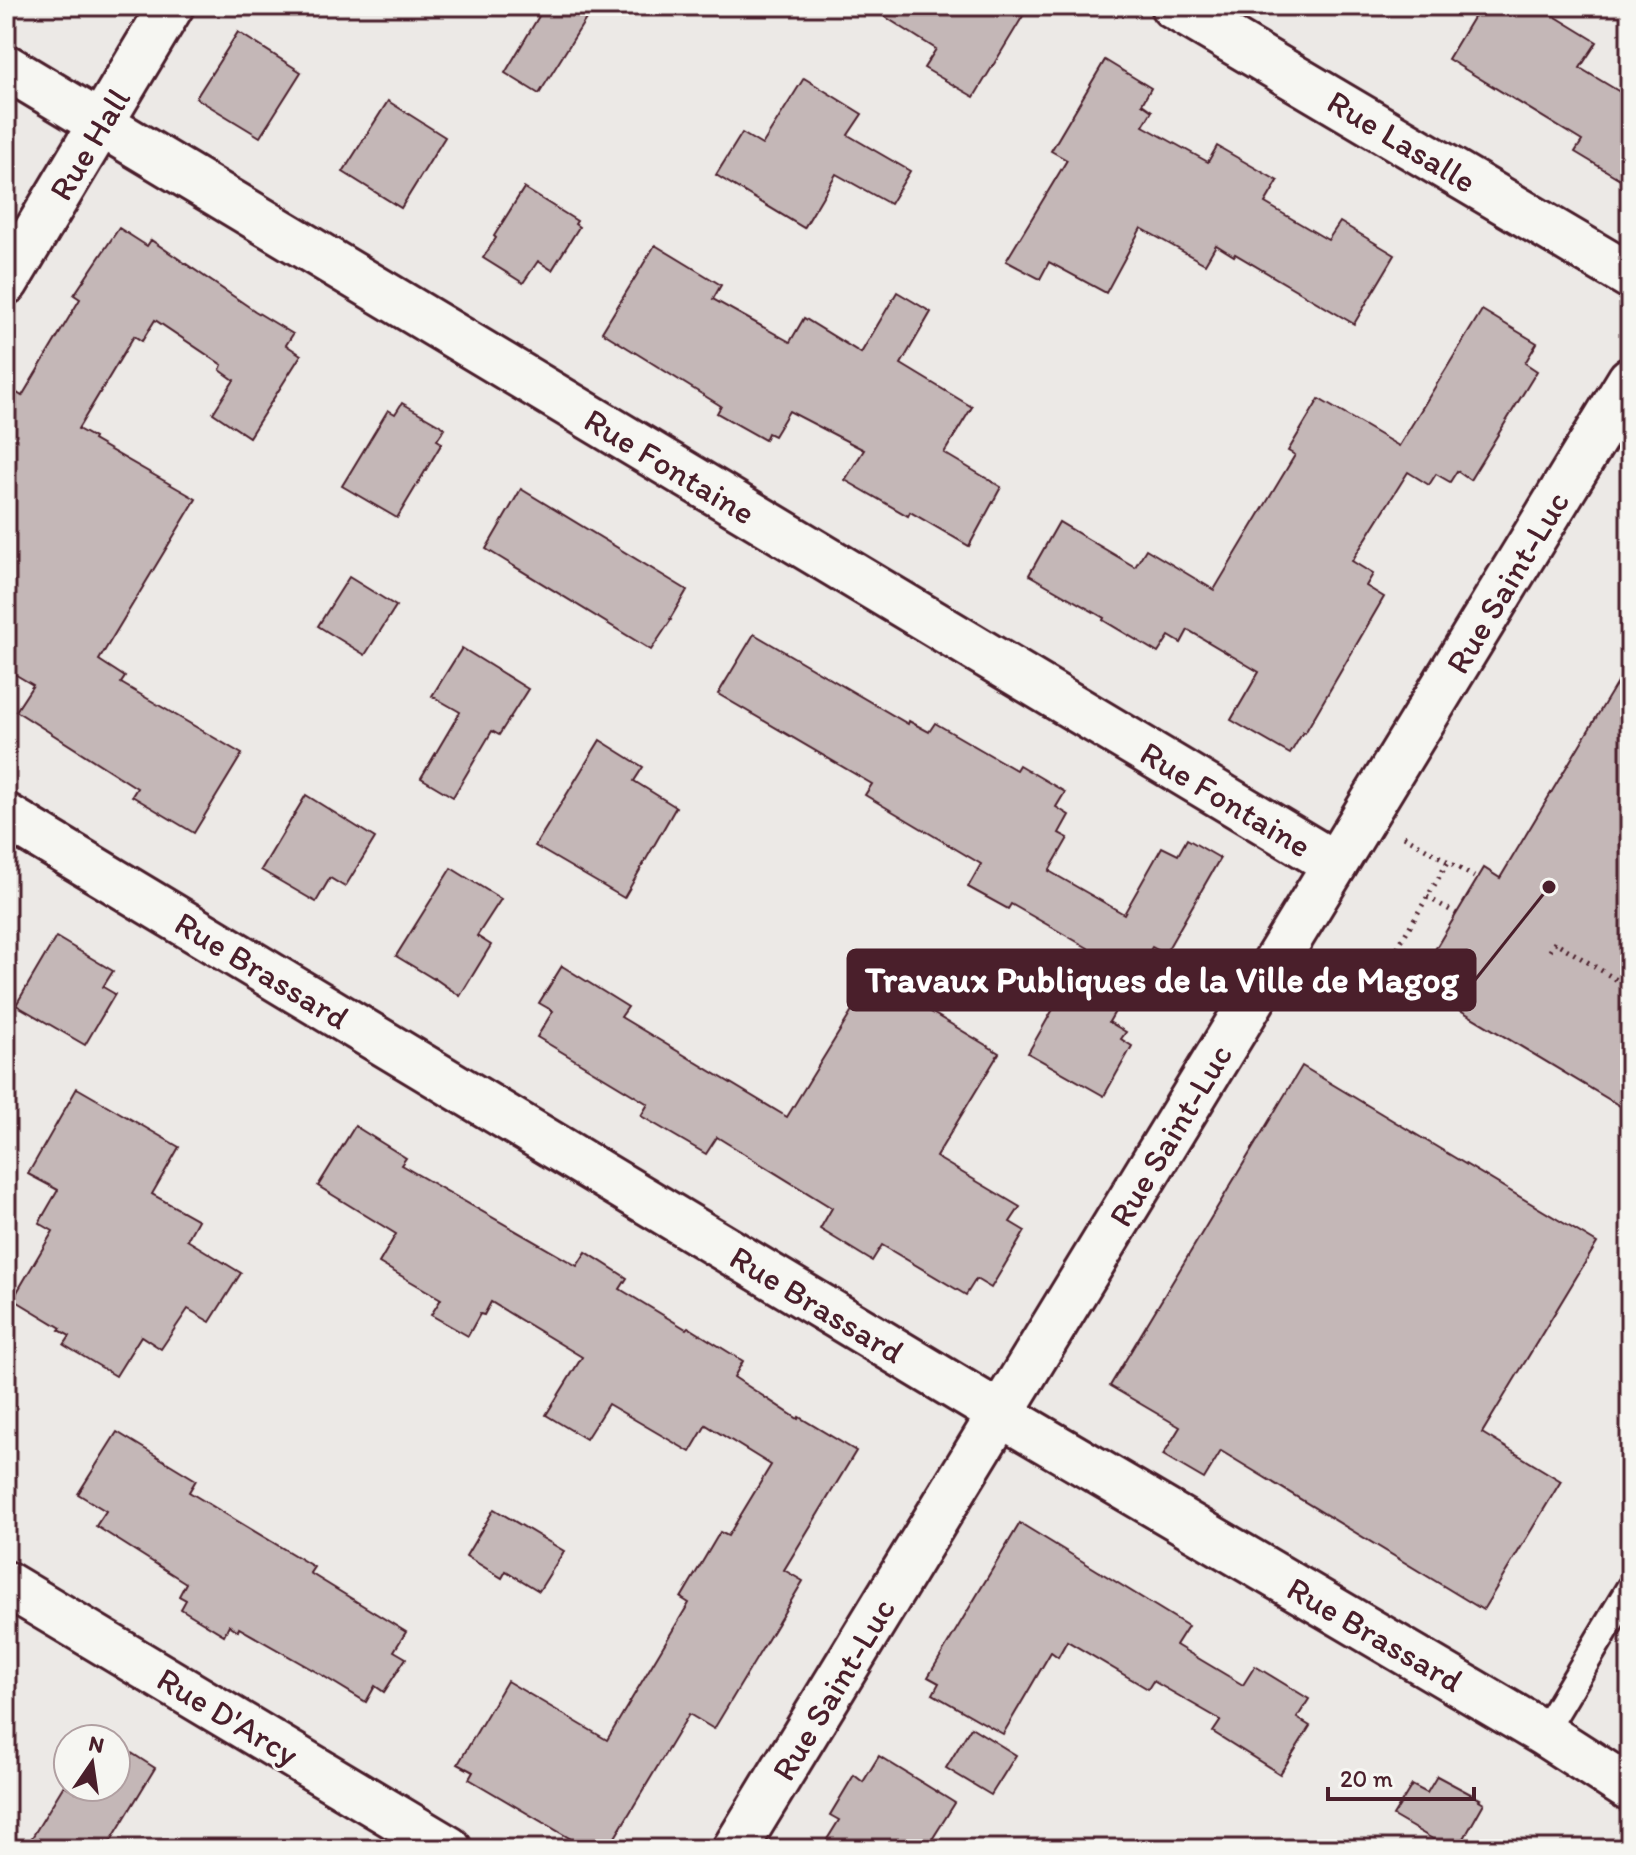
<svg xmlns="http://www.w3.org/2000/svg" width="1636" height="1855" viewBox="0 0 1636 1855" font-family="Itim,sans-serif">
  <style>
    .building { fill: #c4b7b7; stroke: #4a1f2b; stroke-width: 2 }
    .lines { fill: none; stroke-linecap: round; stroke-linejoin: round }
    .lane-casing { stroke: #4a1f2b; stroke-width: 32 }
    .street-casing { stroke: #4a1f2b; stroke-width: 50 }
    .path { stroke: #4a1f2b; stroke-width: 5; stroke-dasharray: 2 6; stroke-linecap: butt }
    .lane { stroke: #f6f6f2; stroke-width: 26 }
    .street { stroke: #f6f6f2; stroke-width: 44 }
    .labels { text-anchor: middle; stroke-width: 6; stroke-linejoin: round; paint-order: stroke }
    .street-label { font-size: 34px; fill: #4a1f2b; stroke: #f6f6f2 }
    .leader { fill: none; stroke: #4a1f2b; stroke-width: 3 }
    .callout-dot { fill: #4a1f2b; stroke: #f6f6f2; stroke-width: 3 }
    .callout { fill: #4a1f2b; stroke: #4a1f2b; stroke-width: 3 }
    .callout-label { font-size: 36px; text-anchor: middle; font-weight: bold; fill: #fff }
  </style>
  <rect width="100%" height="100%" fill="#ece9e6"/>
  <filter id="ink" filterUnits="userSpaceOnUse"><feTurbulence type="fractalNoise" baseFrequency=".0125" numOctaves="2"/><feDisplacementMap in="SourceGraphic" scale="16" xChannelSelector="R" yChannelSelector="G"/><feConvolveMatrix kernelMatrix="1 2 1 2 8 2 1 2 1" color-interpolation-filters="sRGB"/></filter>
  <g filter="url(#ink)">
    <g class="building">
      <path d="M545,6h49l-55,88 -34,-21z"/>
      <path d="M868,6h161l-55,91 -50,-29 12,-19z"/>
      <path d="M1480,6h58l59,36 -17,26 50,30v87l-55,-33 7,-11 -134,-82z"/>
      <path d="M238,32l63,40 -41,65 -64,-39z"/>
      <path d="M1105,60l46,28 -9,16 10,7 -9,15 65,36 9,-16 54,31 7,4 -13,22 63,37 12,-18 55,33 -41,69 -119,-70 -1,2 -18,-11 -11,19 -64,-36 -35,65 -57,-31 -9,17 -34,-18 61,-101 -16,-9z"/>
      <path d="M804,78l58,36 -14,21 62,36 -20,33 -54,-30 -32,54 -88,-53 26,-42 20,12z"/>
      <path d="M388,101l57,36 -44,71 -58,-36z"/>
      <path d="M524,188l53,33 -2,3 4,3 -27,43 -14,-9 -15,22 -40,-25 13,-20 -2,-2z"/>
      <path d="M119,228l28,18 4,-6 104,71 38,23 -7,11 15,10 -52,82 -36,-24 21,-33 -14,-10 2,-5 -67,-45 -13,21 -8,-5 -56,93 16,9 -1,2 103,59 -97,161 26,17 -4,6 121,71 -48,79 -62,-37 5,-8 -121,-77 17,-26 -27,-16v-283l16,10 58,-97 -6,-4z"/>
      <path d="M655,245l66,40 -8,14 77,43 14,-24 57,35 36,-61 34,20 -30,52 71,43 -28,46 57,34 -32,59 -59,-34 -2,4 -63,-36 19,-30 -75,-39 -15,25 -6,-3 -3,7 -48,-27 4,-7 -119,-74z"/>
      <path d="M1482,310l55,33 -12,20 12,8 -67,109 -13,-9 -7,11 -14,-8 -7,11 -21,-13 -56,89 21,13 -7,12 18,11 -79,136 -2,-1 -13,22 -59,-34 28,-48 -71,-42 -7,13 -12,-7 -11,17 -55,-33 1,-2 -75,-43 30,-53 76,45 11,-18 68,41 81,-135 -7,-4 31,-52 80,47z"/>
      <path d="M402,403l43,25 -8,12 5,3 -45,75 -55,-32 46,-76 7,4z"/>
      <path d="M521,489l166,101 -17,29 1,1 -20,30 -165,-101z"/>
      <path d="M349,577l47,29 -31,49 -47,-29z"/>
      <path d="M754,634l154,90 1,-3 20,11 6,-9 81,47 3,-5 46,27 -9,15 13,8 -10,18 9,5 -19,33 75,43 38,-67 16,8 9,-16 33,19 -55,96 -13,-7 -43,75 17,10 -5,7 11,7 -28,50 -76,-43 60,-105 -77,-44 -3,5 -40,-22 13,-23 -116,-69 7,-11 -154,-90z"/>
      <path d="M462,648l66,41 -29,46 -7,-4 -39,66 -32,-19 39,-66 -28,-16z"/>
      <path d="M1630,661v451l-215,-129 69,-115 16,10z"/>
      <path d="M600,740l43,27 -9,14 42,26 -52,91 -89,-52z"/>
      <path d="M306,795l69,43 -30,49 -15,-9 -14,24 -55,-32z"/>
      <path d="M451,868l50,31 -24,37 14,9 -31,51 -26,-18v1l-38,-23z"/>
      <path d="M56,937l57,34 -10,16 12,7 -30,51 -69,-40z"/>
      <path d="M562,966l66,41 -7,10 166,100 86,-140 126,76 -63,104 84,50 -10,15 15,9 -34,57 -15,-9 -10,16 -84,-50 -10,16 -52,-32 12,-21 -115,-71 -11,17 -65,-38 7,-12 -111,-67 16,-26 -14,-8z"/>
      <path d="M1302,1066l295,177 -115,190 79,48 -78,129 -262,-159 -17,28 -41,-24 17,-28 -70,-41z"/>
      <path d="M77,1088l102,59 -27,47 46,26 -11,20 54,33 -31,49 -22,-13 -27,40 -20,-13 -25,40 -52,-31 6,-9 -11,-6 2,-2 -48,-29 40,-68 -14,-8 19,-33 -30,-16z"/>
      <path d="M355,1126l51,32 -5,7 176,101 9,-14 41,26 -7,11 66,40 2,-2 55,34 -9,16 64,42 1,-2 57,34 -72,119 19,11 -89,148 -25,-15 -81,135h-20l-119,-70 4,-7 -15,-8 49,-83 100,59 82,-137 -8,-5 39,-66 8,4 43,-71 -65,-40 -16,27 -82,-48 -22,35 -40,-24 36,-58 -91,-55 -7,13 -4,-1 -12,22 -37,-21 10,-16 -62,-36 17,-29 -78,-48z"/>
      <path d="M117,1432l79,48 -7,12 125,75 -4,6 96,59 -12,19 12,7 -22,34 -9,-6 -9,16 -46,-28 -81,-46 -1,3 -9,-6 -5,10 -43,-26 5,-9 -7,-4 7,-13 -90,-57 10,-15 -28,-17z"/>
      <path d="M494,1509l70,42 -25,40 -33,-20 -4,7 -36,-22z"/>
      <path d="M1020,1523l168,103 -12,19 67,40 12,-19 54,33 -12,19 13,8 -30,48 -67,-42 8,-12 -68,-39 -5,8 -81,-48 -9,16 -7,-5 -48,82 -70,-40 6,-11 -11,-6z"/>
      <path d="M971,1727l45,28 -25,40 -45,-27z"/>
      <path d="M116,1743l39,25 -49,81h-81l39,-64 12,7 3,-5h37z"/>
      <path d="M879,1756l76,47 -29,46h-105l18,-29 -9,-5 24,-40 9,7z"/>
      <path d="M1437,1776l43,23 -1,1 5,3 -26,46h-8l-57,-33 19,-31 15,8z"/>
    </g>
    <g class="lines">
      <defs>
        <path id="lane" d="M1543,1733l87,-145"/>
        <g id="street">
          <path d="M1173,6l457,270"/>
          <path d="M6,67l1329,797"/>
          <path d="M6,282l165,-276"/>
          <path d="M6,816l994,598 543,319 87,56"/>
          <path d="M6,1584l443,265"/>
          <path d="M735,1849l895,-1469"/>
        </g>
      </defs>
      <use href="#lane" class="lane-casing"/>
      <use href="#street" class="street-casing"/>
      <g class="path">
        <path d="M1404,836l70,41"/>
        <path d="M1427,897l30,17"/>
        <path d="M1550,951l5,-9 75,46"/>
        <path d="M1418,978l-28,-18 58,-98"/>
        <path d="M1627,998l3,-5"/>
      </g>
      <use href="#lane" class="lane"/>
      <use href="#street" class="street"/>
    </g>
  </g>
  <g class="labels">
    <g class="street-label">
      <text transform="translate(1402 141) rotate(31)" y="12">Rue Lasalle</text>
      <text transform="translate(89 144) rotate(-59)" y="12">Rue Hall</text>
      <text transform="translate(670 466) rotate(31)" y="12">Rue Fontaine</text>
      <text transform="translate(1507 582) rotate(-59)" y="12">Rue Saint-Luc</text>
      <text transform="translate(1226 799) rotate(31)" y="12">Rue Fontaine</text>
      <text transform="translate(262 970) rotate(31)" y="12">Rue Brassard</text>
      <text transform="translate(1170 1135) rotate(-59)" y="12">Rue Saint-Luc</text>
      <text transform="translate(817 1304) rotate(31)" y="12">Rue Brassard</text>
      <text transform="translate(1375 1634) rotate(30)" y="12">Rue Brassard</text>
      <text transform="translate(833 1689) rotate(-59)" y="12">Rue Saint-Luc</text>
      <text transform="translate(228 1716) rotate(31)" y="12">Rue D'Arcy</text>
    </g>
  </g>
  <path class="leader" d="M1549 887L1475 980"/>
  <circle class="callout-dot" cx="1549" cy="887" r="8"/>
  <rect class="callout" x="848" y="950" width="627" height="60" rx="8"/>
  <g class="callout-label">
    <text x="1162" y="992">Travaux Publiques de la Ville de Magog</text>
  </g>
  <rect width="1636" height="1855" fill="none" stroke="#f6f6f2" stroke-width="32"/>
  <rect x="16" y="16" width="1604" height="1823" fill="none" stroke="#4a1f2b" stroke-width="3" filter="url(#ink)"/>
  <g transform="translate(92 1763) rotate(13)"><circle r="38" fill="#f6f6f2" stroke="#b1a0a2" stroke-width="2"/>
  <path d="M0-6L14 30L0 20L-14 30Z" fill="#4a1f2b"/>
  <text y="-12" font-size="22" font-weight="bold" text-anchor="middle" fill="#4a1f2b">N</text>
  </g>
  <path d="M1328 1787v12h146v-12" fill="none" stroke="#4a1f2b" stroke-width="4"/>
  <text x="1340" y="1787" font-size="24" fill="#4a1f2b" stroke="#f6f6f2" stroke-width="6" paint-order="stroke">20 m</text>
</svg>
